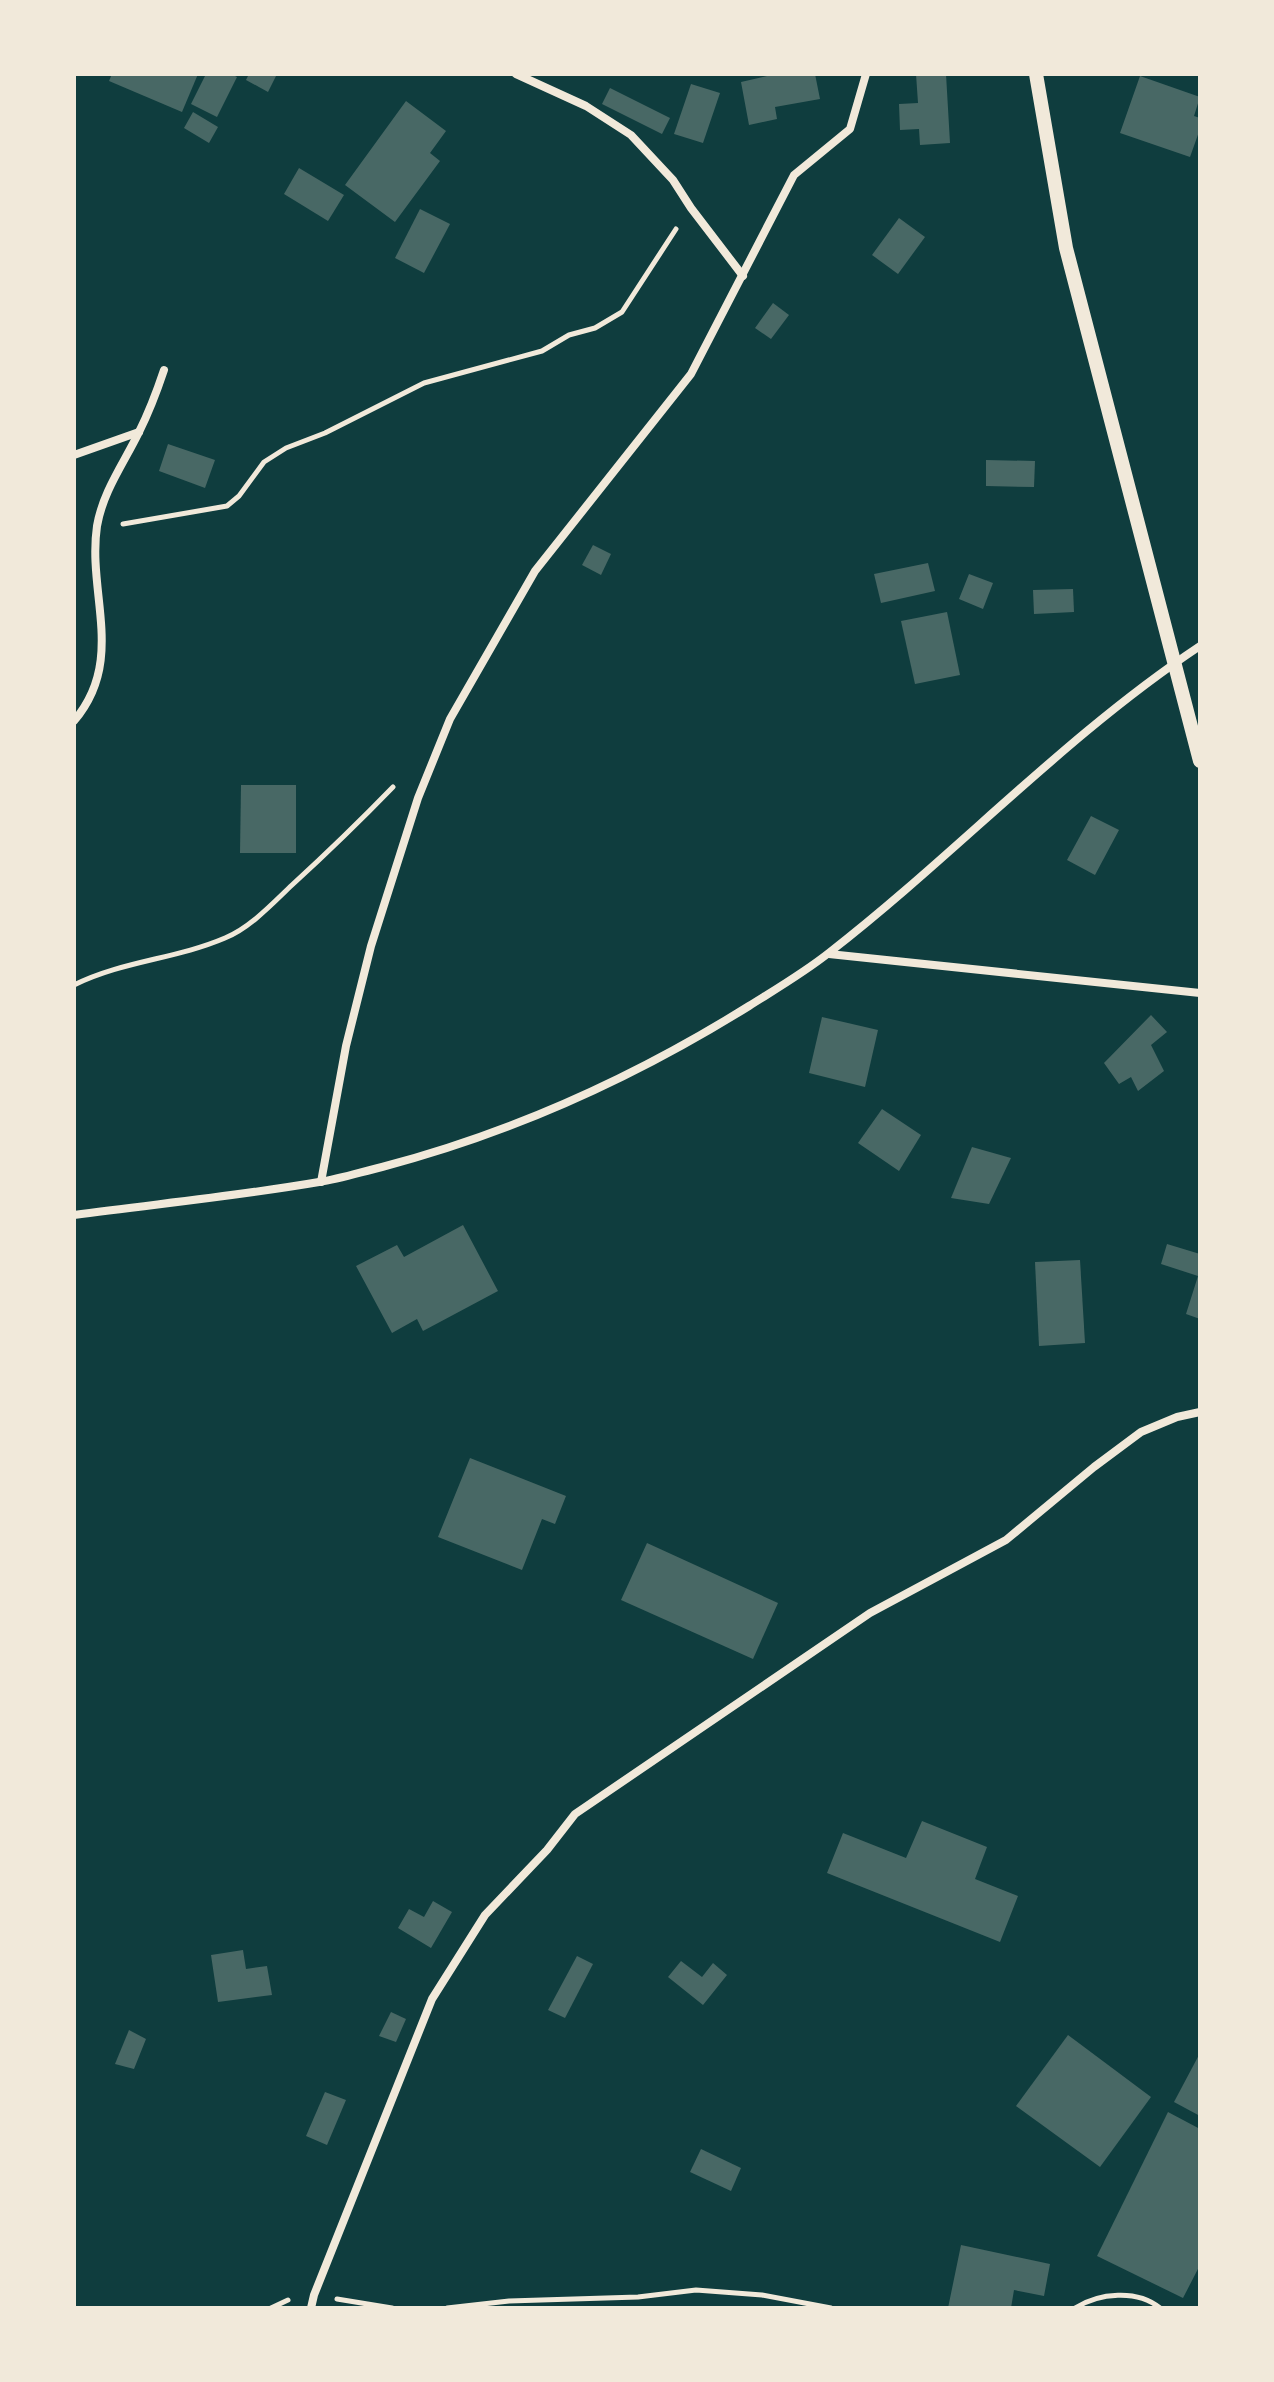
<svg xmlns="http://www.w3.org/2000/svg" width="1274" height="2382" viewBox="0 0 1274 2382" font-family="Georgia,serif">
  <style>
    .building { fill: #486865 }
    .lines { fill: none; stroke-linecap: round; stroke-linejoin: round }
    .path { stroke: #f1e9da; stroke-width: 5 }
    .minor { stroke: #f1e9da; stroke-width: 8 }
    .tertiary { stroke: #f1e9da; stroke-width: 14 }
  </style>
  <rect width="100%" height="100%" fill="#0f3d3e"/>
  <g class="building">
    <path d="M112,74h86l-16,38 -73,-31z"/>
    <path d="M206,74h25l6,3 -20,40 -26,-13z"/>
    <path d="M249,74h28l-9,18 -22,-12z"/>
    <path d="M767,74h48l5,25 -45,8 2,12 -28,6 -8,-43 26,-6z"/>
    <path d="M916,74h30l4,69 -30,2 -1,-16 -19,1 -1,-26 19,-1z"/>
    <path d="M1140,76l60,21 -6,19 6,2v11l-10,28 -70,-24z"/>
    <path d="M691,84l29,9 -17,50 -29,-9z"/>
    <path d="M610,88l60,30 -8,16 -60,-30z"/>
    <path d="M406,101l40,30 -16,22 10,8 -45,61 -50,-37z"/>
    <path d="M193,112l25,15 -9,16 -25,-15z"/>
    <path d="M299,168l45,27 -16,26 -44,-27z"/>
    <path d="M420,209l30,15 -26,49 -29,-15z"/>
    <path d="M899,218l26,19 -27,37 -26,-19z"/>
    <path d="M773,303l16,12 -18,24 -16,-11z"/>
    <path d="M168,444l47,16 -10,28 -46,-17z"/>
    <path d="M986,460l49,1 -1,26 -48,-1z"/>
    <path d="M593,545l18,9 -10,21 -19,-10z"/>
    <path d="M928,563l7,28 -54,12 -7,-29z"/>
    <path d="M969,574l24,9 -10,26 -24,-10z"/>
    <path d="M1073,589l1,23 -40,2 -1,-24z"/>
    <path d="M947,612l13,63 -45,9 -14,-63z"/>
    <path d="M241,785h55v68h-56z"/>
    <path d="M1091,816l28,14 -24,45 -28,-15z"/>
    <path d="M1151,1015l16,17 -16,13 13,26 -26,20 -7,-14 -12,7 -15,-21z"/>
    <path d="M822,1017l56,13 -13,57 -56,-14z"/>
    <path d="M882,1109l39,26 -22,36 -41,-28z"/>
    <path d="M972,1147l39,11 -22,46 -38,-6z"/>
    <path d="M463,1225l35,66 -75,40 -6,-12 -25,14 -36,-67 41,-21 7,12z"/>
    <path d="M1167,1244l33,10v65l-14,-5 12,-38 -37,-12z"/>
    <path d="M1080,1260l5,83 -46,3 -4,-84z"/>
    <path d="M470,1458l96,38 -11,28 -13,-5 -20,51 -84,-33z"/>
    <path d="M647,1543l131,60 -25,56 -132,-59z"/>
    <path d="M922,1821l65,26 -12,32 43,17 -18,46 -173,-69 16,-40 63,25z"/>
    <path d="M433,1901l19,11 -21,36 -33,-20 11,-19 15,8z"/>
    <path d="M243,1950l3,19 21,-3 5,29 -54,7 -7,-47z"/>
    <path d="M577,1956l16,8 -28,54 -17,-8z"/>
    <path d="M681,1961l21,16 11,-14 14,12 -24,30 -35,-28z"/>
    <path d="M391,2012l15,7 -10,23 -17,-6z"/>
    <path d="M129,2030l17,9 -12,30 -19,-5z"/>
    <path d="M1068,2035l83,62 -51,70 -84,-61z"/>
    <path d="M1200,2053v63l-26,-14z"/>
    <path d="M325,2092l21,8 -19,45 -21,-9z"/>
    <path d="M1168,2112l32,17v136l-17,33 -86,-42z"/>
    <path d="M701,2149l40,19 -10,23 -41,-19z"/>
    <path d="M961,2245l89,19 -6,32 -30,-6 -3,18h-63z"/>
  </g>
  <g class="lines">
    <g class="path">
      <path d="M123,524l104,-18 12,-10 25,-34 22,-14 39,-15 99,-50 118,-32 27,-16 26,-7 27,-16 54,-83"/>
      <path d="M74,985c48,-24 102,-26 151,-47 25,-10 48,-35 67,-53 35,-32 68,-64 101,-98"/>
      <path d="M337,2299l55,9"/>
      <path d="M271,2308l17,-8"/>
      <path d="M447,2308l62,-7 129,-4 58,-7 66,5 69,13"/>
      <path d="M1075,2308c24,-15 62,-19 85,0"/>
    </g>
    <g class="minor">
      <path d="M516,74l70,32 45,29 42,45 18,28 52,68"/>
      <path d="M74,455l65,-23"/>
      <path d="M74,721c52,-61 13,-127 23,-195 6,-35 27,-63 42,-94 10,-20 18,-41 25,-62"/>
      <path d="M829,954l371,39"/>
      <path d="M321,1182l25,-136 25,-100 47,-148 32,-79 85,-148 156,-197 103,-199 56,-46 16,-55"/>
      <path d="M74,1215c81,-11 164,-19 245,-33 21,-3 42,-10 63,-15 130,-34 253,-90 367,-161 27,-17 56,-34 81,-54 126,-98 236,-217 370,-306"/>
      <path d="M311,2308l3,-13 118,-296 53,-84 62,-65 28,-36 295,-201 136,-73 88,-73 47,-35 36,-15 23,-5"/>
    </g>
    <path class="tertiary" d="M1036,74l30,174 134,513"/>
  </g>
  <rect width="1274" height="2382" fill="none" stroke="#f1e9da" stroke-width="152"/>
</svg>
